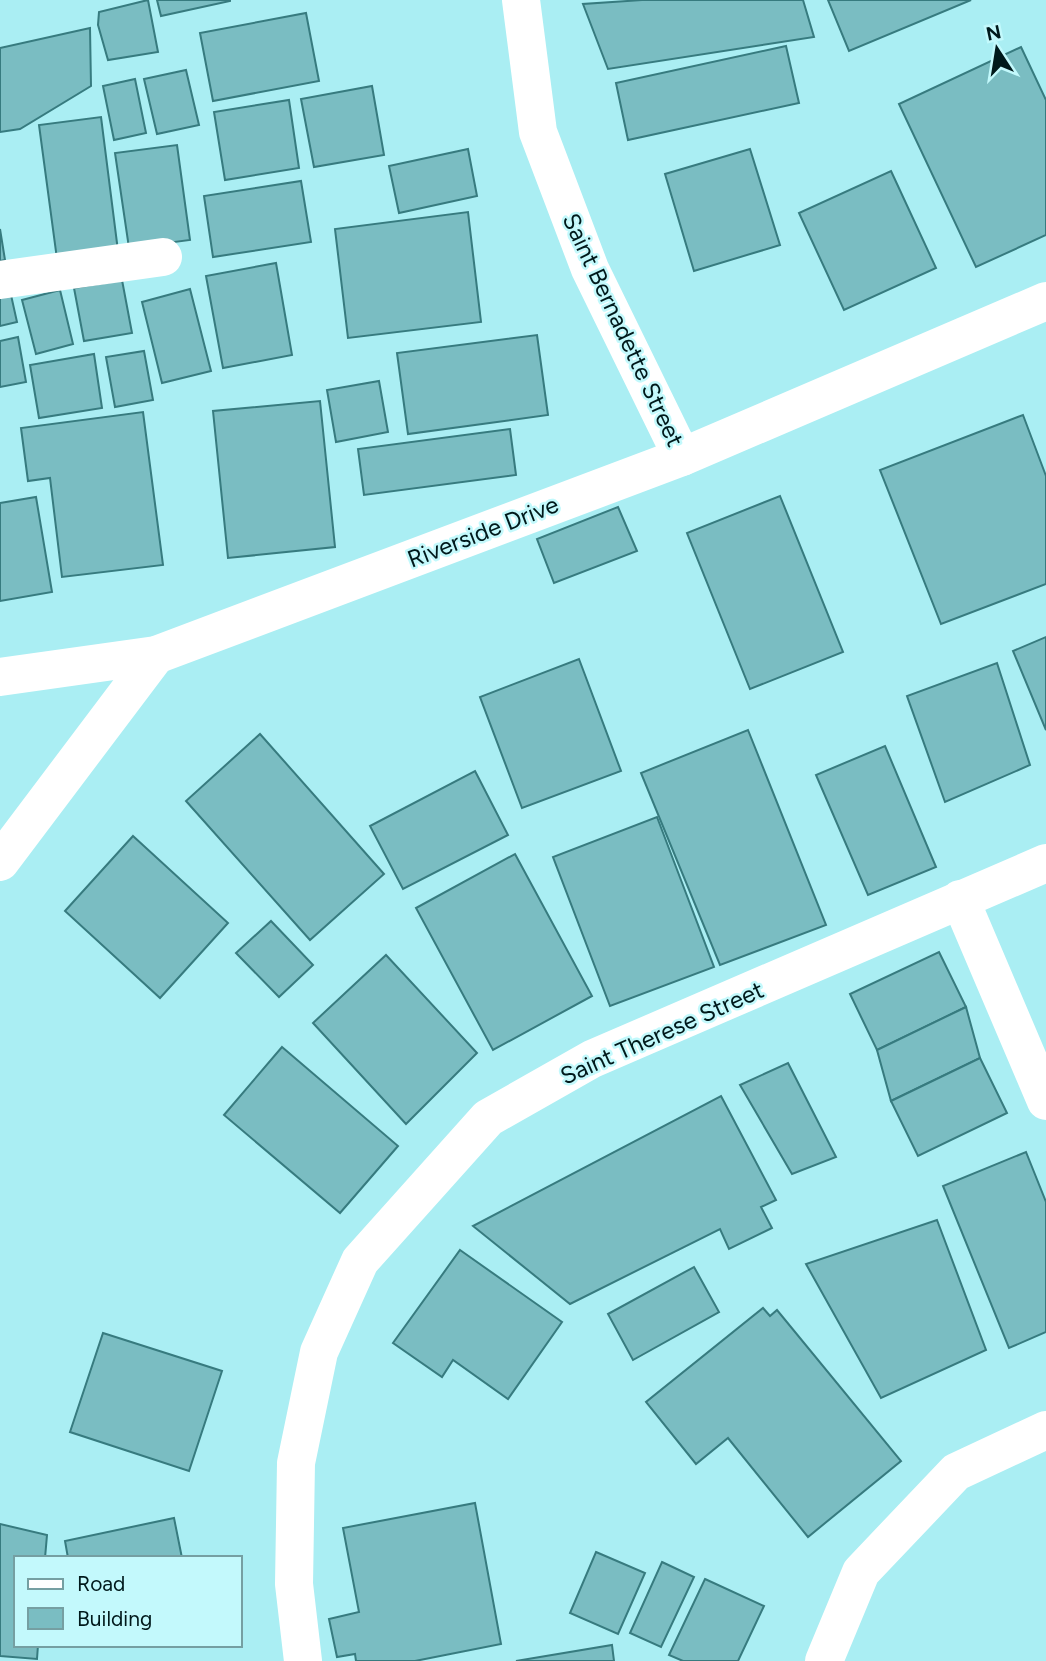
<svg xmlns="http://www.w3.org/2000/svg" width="1046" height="1661" viewBox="0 0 1046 1661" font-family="Figtree,sans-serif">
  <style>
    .building { fill: #7abdc2; stroke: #377b7f; stroke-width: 2 }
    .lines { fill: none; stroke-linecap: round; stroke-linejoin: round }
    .minor { stroke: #fff; stroke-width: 38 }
    .labels { text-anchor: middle; stroke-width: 5; stroke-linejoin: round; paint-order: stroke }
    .street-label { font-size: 24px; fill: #00191b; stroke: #c3f9fc }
  </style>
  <rect width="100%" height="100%" fill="#aaeef3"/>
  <g class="building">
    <path d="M148,0l10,52 -50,8 -10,-35 1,-13z"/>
    <path d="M157,0h73v1l-69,15z"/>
    <path d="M642,0h161l11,37 -206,32 -25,-65z"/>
    <path d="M828,0h143l-122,51z"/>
    <path d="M306,13l13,68 -106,20 -13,-68z"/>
    <path d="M90,28l1,58 -71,43 -20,3v-84z"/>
    <path d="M786,46l13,57 -171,37 -12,-57z"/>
    <path d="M1021,47l25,53v135l-70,32 -77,-163z"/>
    <path d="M186,70l13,55 -42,9 -13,-55z"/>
    <path d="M135,79l11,54 -32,7 -11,-54z"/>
    <path d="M372,86l12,69 -70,12 -13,-68z"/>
    <path d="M289,100l10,68 -74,12 -11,-68z"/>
    <path d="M101,117l17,134 -61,8 -18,-134z"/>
    <path d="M177,145l13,95 -61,8 -14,-95z"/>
    <path d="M468,149l9,47 -78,17 -10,-47z"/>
    <path d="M750,149l30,96 -86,26 -29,-97z"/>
    <path d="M891,171l45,97 -92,42 -45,-97z"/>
    <path d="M301,181l10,61 -98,15 -9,-61z"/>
    <path d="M468,212l13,110 -133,16 -13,-109z"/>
    <path d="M0,229l5,31 -5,1z"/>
    <path d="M276,263l16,92 -69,13 -17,-92z"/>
    <path d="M122,280l10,53 -48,8 -10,-53z"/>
    <path d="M9,286l8,36 -17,4v-38z"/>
    <path d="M190,289l21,82 -49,12 -20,-81z"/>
    <path d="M60,290l13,54 -37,10 -14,-54z"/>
    <path d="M537,335l11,80 -140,19 -11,-81z"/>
    <path d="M18,337l8,45 -26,5v-46z"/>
    <path d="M144,351l9,49 -38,7 -9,-50z"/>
    <path d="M94,354l8,54 -63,10 -9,-53z"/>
    <path d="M379,381l9,51 -52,10 -9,-52z"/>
    <path d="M320,401l15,146 -107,11 -15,-147z"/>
    <path d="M143,412l20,153 -101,12 -12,-99 -22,3 -7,-53z"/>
    <path d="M1023,415l23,61v108l-105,40 -61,-154z"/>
    <path d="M510,429l6,46 -152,20 -6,-46z"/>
    <path d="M780,496l63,156 -93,37 -63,-156z"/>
    <path d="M36,497l16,95 -52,9v-98z"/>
    <path d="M618,507l19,44 -83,32 -17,-44z"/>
    <path d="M1046,637v93l-33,-79z"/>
    <path d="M579,659l42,112 -99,37 -42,-111z"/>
    <path d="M997,663l33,102 -85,37 -38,-106z"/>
    <path d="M748,730l78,195 -106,40 -79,-192z"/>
    <path d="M260,734l124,140 -74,66 -124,-139z"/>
    <path d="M885,746l51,121 -68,28 -52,-120z"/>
    <path d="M475,771l33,64 -105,54 -33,-63z"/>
    <path d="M657,817l57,150 -104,39 -57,-149z"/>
    <path d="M133,836l95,87 -68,75 -95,-87z"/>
    <path d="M515,854l77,142 -99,54 -77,-142z"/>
    <path d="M271,921l42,44 -34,32 -43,-44z"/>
    <path d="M939,952l27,55 -89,43 -27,-56z"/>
    <path d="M386,955l91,98 -71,71 -93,-101z"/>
    <path d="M966,1007l14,51 -89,43 -14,-51z"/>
    <path d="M282,1047l116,99 -58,67 -116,-98z"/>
    <path d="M980,1058l27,55 -89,43 -27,-55z"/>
    <path d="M788,1063l48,94 -44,17 -52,-89z"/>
    <path d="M721,1096l55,104 -15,7 11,21 -43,21 -9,-20 -150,75 -97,-78z"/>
    <path d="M1026,1152l20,50v130l-37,16 -66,-162z"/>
    <path d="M937,1220l49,130 -105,48 -75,-134z"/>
    <path d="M460,1250l102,72 -54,77 -55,-39 -11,17 -49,-34z"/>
    <path d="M694,1267l25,45 -86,48 -25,-46z"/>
    <path d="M763,1308l7,8 7,-6 124,151 -93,76 -80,-99 -32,26 -50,-62z"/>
    <path d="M103,1333l119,38 -33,100 -119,-39z"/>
    <path d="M475,1503l26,141 -86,17h-59l-1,-7 -18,3 -8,-38 30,-7 -16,-84z"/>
    <path d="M174,1518l8,40h-114l-3,-17z"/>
    <path d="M0,1524l47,11 -2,23h-29v87h22l-1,14 -37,-3z"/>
    <path d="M596,1552l49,21 -27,61 -48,-21z"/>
    <path d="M662,1562l32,15 -33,70 -31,-14z"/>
    <path d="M705,1579l59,27 -26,55h-55l-14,-6z"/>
    <path d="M612,1645l2,16h-98z"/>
  </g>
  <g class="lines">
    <g class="minor">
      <path d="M521,0l17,132 52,137 92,188"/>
      <path d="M0,280l163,-23"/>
      <path d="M0,677l156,-22 526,-198 364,-156"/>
      <path d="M0,862l156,-207"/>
      <path d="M960,899l86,202"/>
      <path d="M303,1661l-9,-77 2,-121 23,-111 41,-91 128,-143 104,-59 454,-196"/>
      <path d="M824,1661l37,-89 95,-100 90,-42"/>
    </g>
  </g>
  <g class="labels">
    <g class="street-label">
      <text transform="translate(623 330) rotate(65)" y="8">Saint Bernadette Street</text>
      <text transform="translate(483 532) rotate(-21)" y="8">Riverside Drive</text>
      <text transform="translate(662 1033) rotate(-24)" y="8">Saint Therese Street</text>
    </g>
  </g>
  <rect x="14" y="1556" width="228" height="91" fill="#c3f9fc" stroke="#759fa2" stroke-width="2"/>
  <rect x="28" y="1579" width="35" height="10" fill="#ffffff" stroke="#759fa2" stroke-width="2"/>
  <text x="77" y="1591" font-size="21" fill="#00191b">Road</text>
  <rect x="28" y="1608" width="35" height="21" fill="#7abdc2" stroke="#759fa2" stroke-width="2"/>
  <text x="77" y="1626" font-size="21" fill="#00191b">Building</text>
  <g transform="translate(997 49) rotate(348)" stroke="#c3f9fc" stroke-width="5" paint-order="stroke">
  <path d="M0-5L12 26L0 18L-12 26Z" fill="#00191b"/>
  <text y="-10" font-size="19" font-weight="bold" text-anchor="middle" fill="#00191b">N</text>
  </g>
</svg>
